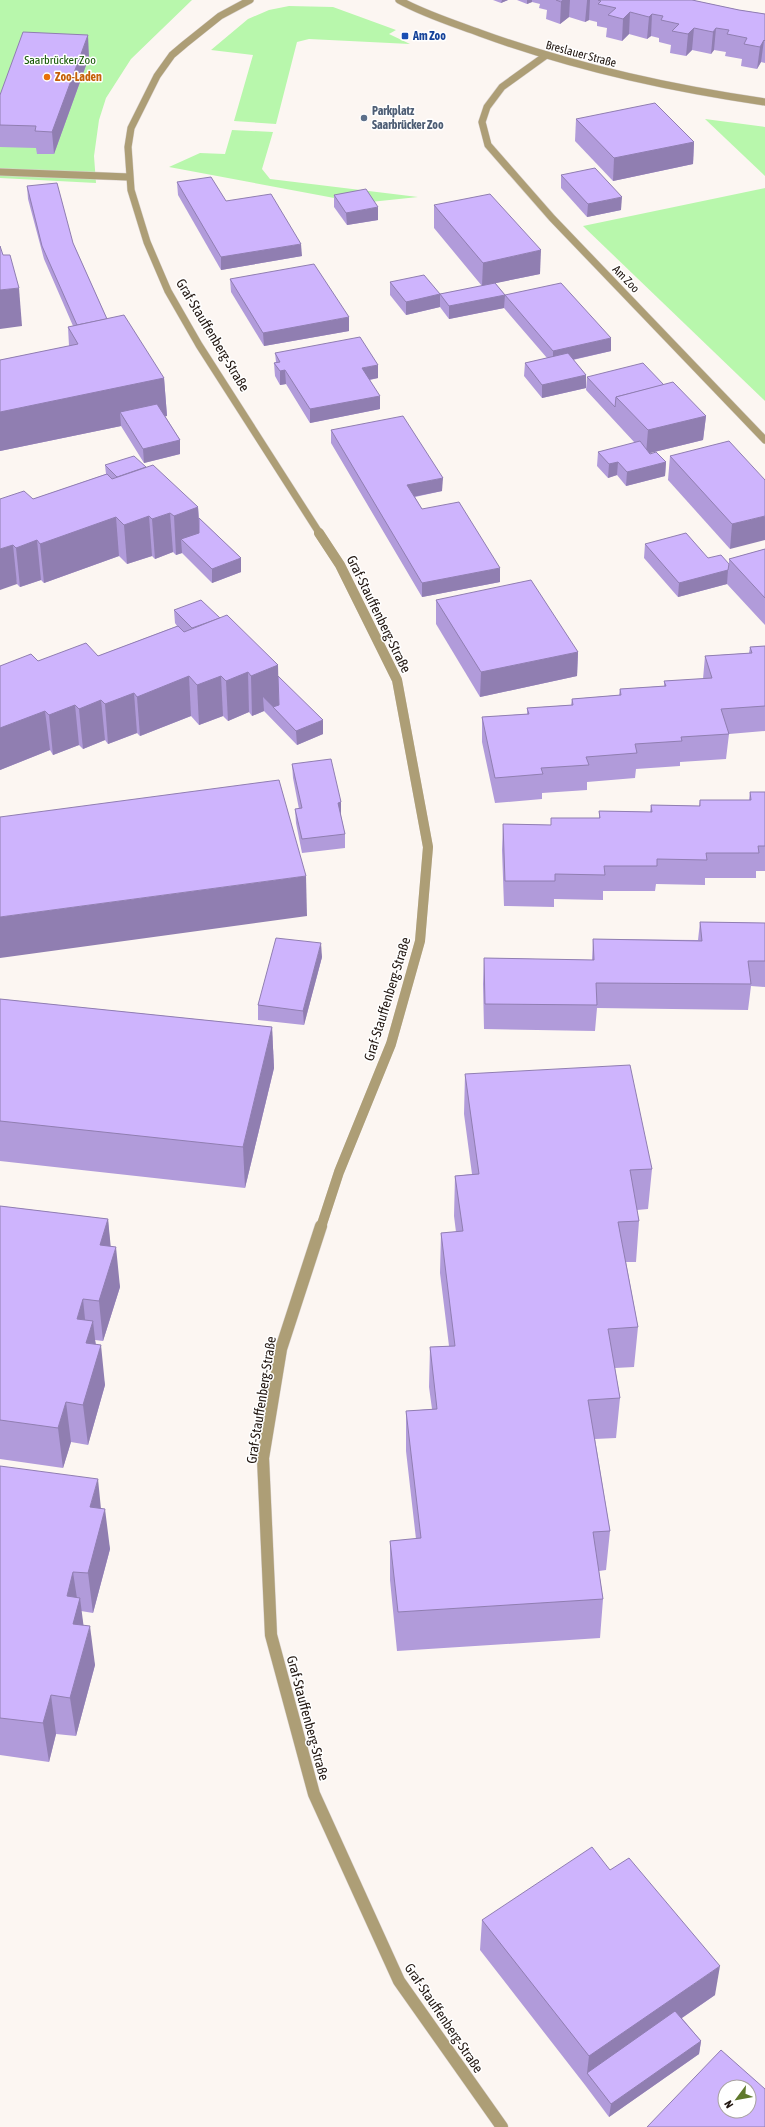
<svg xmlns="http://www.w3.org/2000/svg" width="765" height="2127" viewBox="0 0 765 2127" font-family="'Asap Condensed',sans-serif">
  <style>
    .green { fill: #b8f7ac }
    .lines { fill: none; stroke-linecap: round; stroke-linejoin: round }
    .minor-far2-casing { stroke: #d9d2ce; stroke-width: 8 }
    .minor-far1-casing { stroke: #d9d2ce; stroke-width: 10 }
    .minor-casing { stroke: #d9d2ce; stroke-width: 13 }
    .minor-far2 { stroke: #ad9e76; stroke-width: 7 }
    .minor-far1 { stroke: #ad9e76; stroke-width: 10 }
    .minor { stroke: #ad9e76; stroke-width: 12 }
    .wall { fill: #b19bda }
    .shaded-wall { fill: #907eb1 }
    .building { fill: #ceb4fd; stroke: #907eb1; fill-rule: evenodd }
    .transit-dot { fill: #1a4fb4; stroke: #fff; stroke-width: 1.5 }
    .food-dot { fill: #e8710a; stroke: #fff; stroke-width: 1.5 }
    .service-dot { fill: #5c6f8a; stroke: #fff; stroke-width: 1.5 }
    .labels { text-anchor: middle; stroke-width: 3; stroke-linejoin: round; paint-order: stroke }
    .far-transit-label { font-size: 12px; font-weight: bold; fill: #164399; stroke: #fff; text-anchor: start }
    .far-street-label { font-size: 12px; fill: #221711; stroke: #fff }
    .far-park-label { font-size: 12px; fill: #135602; stroke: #fff }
    .far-food-label { font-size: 12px; font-weight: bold; fill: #c56008; stroke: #fff; text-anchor: start }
    .far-service-label { font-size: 12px; font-weight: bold; fill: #4e5e75; stroke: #fff; text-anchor: start }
    .street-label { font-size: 14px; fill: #221711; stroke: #fff }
  </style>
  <rect width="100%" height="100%" fill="#fcf6f2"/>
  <g class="green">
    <path d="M0,0h192l-61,59 -25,39 -7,22 -5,36 2,27 -96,-5z"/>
    <path d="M289,6l44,1 63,23 -7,4 21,10 -101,-5 -12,3 -21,82 -42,-3 19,-66 -42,-5 37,-31 21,-9z"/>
    <path d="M705,119l60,8v49z"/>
    <path d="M232,130l41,2 -11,37 8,10 148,18 -57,6 -192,-36 31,-14 25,1z"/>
    <path d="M765,188v213l-182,-175z"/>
  </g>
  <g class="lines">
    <defs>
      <g id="minor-far2">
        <path d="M250,0l-30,16 -35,28 -13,11 -15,21 -26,52 -3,19 3,43 16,52 21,49 31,54 121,189"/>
        <path d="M399,0c25,14 54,23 81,33 93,34 188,55 285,69"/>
        <path d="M545,56l-43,31 -15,20 -5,15 6,23 64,73 213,222"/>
        <path d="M0,172l129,5"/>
      </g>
      <path id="minor-far1" d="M319,533l21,32 57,115 31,167 -8,94 -29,103 -52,128 -18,55"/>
      <path id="minor" d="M321,1226l-40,123 -18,109 8,177 43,159 85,187 103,146"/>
    </defs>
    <use href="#minor-far2" class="minor-far2-casing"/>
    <use href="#minor-far1" class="minor-far1-casing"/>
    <use href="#minor" class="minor-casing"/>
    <use href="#minor-far2" class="minor-far2"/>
    <use href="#minor-far1" class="minor-far1"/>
    <use href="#minor" class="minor"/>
  </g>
  <g class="wall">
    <path d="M493,0h15l-7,3z"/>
    <path d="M517,0h175l47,10 26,4v49l-4,-1 -4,7 -16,-3 1,-7 -17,-3 1,-4 -12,-2 -3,4 -19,-4 -6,6 -16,-3 1,-8 -12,-3v-4l-8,-2 -4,3 -18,-5 -7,7 -16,-4 1,-9 -10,-2v-4l-8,-2 -4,2 -16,-5 -9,7 -14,-5 1,-9 -8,-2 1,-4 -8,-2 -5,2z"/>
    <path d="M89,57l-35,97h-17l-1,-6 -36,-1v-52z"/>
    <path d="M576,119l118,23 -1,22 -80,17 -38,-40z"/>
    <path d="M561,175l60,35 -34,7 -26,-29z"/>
    <path d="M177,182l49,19 76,55 -81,14 -43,-75z"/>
    <path d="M27,186l46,57 34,76 57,59 3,38h-2l15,24v14l-36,9 -23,-37 -121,25v-91l69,-14 -1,-19 5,-1 -29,-67 -16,-60z"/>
    <path d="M334,195l44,25 -31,5 -13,-18z"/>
    <path d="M434,205l106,69 -45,9 10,12 106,56 -38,9 13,15v13l-44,10 -18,-22 1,-13 22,-5 -43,-50 -55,11 -9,-12 -34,8 -16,-20v-13l50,12 42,-8 -48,-58z"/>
    <path d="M230,279l119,52 -85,15 -33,-54z"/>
    <path d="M275,353l103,25 -8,2 10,29 -70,14 -24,-39 -6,1 -5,-9 -1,-13 2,-1z"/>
    <path d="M587,377l77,8 42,31 -3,24 -53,13 16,9 -1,14 -39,10 -9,-11 -9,3 -11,-12 1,-14 37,-9 -49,-53z"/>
    <path d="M331,430l111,61 -27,6 7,12 78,73 -78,15 -91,-154z"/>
    <path d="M670,456l95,24 -35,69 -62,-69z"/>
    <path d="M105,465l41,2 52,40 1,11 42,40v14l-29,11 -30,-30 -6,2 -3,-3 -18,7 -3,-3 -25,8 -8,-8 -75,27 -3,-3 -21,7 -3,-3 -17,-85h33l73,-25z"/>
    <path d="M645,544l63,14 21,6v-5l36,-10v76l-38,-41 -49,13 -34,-39z"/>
    <path d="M436,600l142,52 -1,24 -97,21 -44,-73z"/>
    <path d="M174,610l46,8 58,47v11l45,58 -26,11 -33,-34 -12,5 -3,-4 -21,9 -5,-5 -24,9 -8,-9 -51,20 -3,-3 -29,11 -3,-4 -22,9 -4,-4 -26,10 -3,-5 -50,20v-104l98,-10 79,-30 -2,-3z"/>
    <path d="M765,646v85l-36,3 -3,25 -46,3v4l-44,3 -1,9 -48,4v8l-45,3v6l-47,4 -13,-61v-25l45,-3v-6l44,-3 1,-6 47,-4 1,-6 44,-3v-5l39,-2 2,-23 44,-3 1,-6z"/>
    <path d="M292,764l49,38v14l4,18v14l-43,5 -6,-30 -1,-14h4l-6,-31z"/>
    <path d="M750,792h15v79h-9v7h-51v7l-49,-1 -1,7h-52v9l-49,-1v8l-50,-1 -2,-56 1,-26 48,1v-7h48v-7l51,1 1,-7 48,1 1,-6h49z"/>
    <path d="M700,922l65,1v64l-14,-1 -3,24 -151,-2 -2,23 -111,-2 -1,-45 1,-26 108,2 1,-21 105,1z"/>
    <path d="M322,957l-18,68 -46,-5v-15z"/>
    <path d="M0,999l272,28 2,41 -29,120 -245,-27z"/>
    <path d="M465,1074l187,95 -4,40 -11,1 2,11 -3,41h-10l12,65 -4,40 -19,1 5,30 -4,40 -21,1 15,92 -4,39 -7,1 4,28 -3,39 -203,13 -7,-71v-39l26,-2 -10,-88v-40l26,-2 -3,-22 1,-40 19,-1 -9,-73 1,-40 15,-1 -2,-16 1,-40 17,-2 -8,-60z"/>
    <path d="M0,1206l108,13 2,27 10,41 -17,54 -8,-1 10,45 -17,60 -17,-3 -8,26 -63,-9z"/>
    <path d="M0,1466l101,43 9,40 -17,64 -12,-2 2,14 12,40 -19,71 -20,-2 -7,28 -49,-7z"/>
    <path d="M482,1920l233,75 -33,23 19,23 -2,13 -90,63 -24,-32 -105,-135z"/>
  </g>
  <g class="shaded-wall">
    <path d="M502,0h6l-7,3z"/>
    <path d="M527,0h5v2l-5,2z"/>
    <path d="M563,0h7l-1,17 -9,7 1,-22z"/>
    <path d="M587,0h3l-1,20 -4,2 2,-21z"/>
    <path d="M630,12l-1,22 -7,7 1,-22z"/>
    <path d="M652,14l-1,22 -4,3 2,-22z"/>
    <path d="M694,28l-2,22 -6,6 2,-22z"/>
    <path d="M716,28l-2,22 -3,4 2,-22z"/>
    <path d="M88,35l1,22 -35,97 -2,-22z"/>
    <path d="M764,40l-3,22 -4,7 3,-22z"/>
    <path d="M694,142l-1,22 -80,17 1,-23z"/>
    <path d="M622,197l-1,13 -34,7 1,-13z"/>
    <path d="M378,207v13l-31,5 -1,-12z"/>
    <path d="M301,244l1,12 -81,14v-13z"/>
    <path d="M541,250l-1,24 -58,12 1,-23z"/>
    <path d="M19,288l3,38 -22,3v-39z"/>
    <path d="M440,294v13l-34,8v-13z"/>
    <path d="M505,295l-1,13 -55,11v-13z"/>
    <path d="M349,317v14l-85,15 -1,-13z"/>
    <path d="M611,338v13l-58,13v-13z"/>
    <path d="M378,365v13l-16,3v-13z"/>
    <path d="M285,370l1,14 -6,1v-14z"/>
    <path d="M586,375v13l-44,10v-13z"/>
    <path d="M164,378l3,38 -40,8 -7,-12 1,14 -121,25v-39z"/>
    <path d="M380,396v13l-70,14v-14z"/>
    <path d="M706,416l-3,24 -57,14 2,-24z"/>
    <path d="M180,440v14l-36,9 -1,-14z"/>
    <path d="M618,462l-1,13 -9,3 1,-14z"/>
    <path d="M666,462l-1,14 -39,10 1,-14z"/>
    <path d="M443,478l-1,13 -35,7v-13z"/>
    <path d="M198,507l2,39 -19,-7 1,14 -6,2 -2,-39z"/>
    <path d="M170,513l3,39 -18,7 -3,-40z"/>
    <path d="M149,516l3,40 -25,8 -3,-39z"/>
    <path d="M765,516v24l-35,9 2,-25z"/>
    <path d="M116,517l3,39 -75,27 -4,-39z"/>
    <path d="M37,540l4,40 -21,7 -4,-39z"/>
    <path d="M13,545l4,39 -17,6v-41z"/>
    <path d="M241,558v14l-29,11v-14z"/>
    <path d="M500,568v14l-78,15v-14z"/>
    <path d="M728,570l-1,14 -49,13 1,-14z"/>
    <path d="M578,652l-1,24 -97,21 1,-25z"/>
    <path d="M278,665l1,40 -6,2 -10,-10 1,14 -12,5 -1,-40z"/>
    <path d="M248,672l1,40 -21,9 -2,-40z"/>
    <path d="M189,676l2,40 -51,20 -3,-39z"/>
    <path d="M221,676l2,40 -24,9 -2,-40z"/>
    <path d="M134,693l3,40 -29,11 -3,-40z"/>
    <path d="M101,700l4,40 -22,9 -4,-40z"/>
    <path d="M75,705l4,40 -26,10 -4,-40z"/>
    <path d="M45,711l5,39 -50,20v-42z"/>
    <path d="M323,720v14l-26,11 -1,-14z"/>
    <path d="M341,802v14l-3,1v-14z"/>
    <path d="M306,876l1,40 -307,42v-41z"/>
    <path d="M321,943l1,14 -18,68 -1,-14z"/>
    <path d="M272,1027l2,41 -29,120 -2,-41z"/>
    <path d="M108,1219l4,40 4,-12 4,40 -17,54 -4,-40 1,-56z"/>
    <path d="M83,1299l4,40 -10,-20z"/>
    <path d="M93,1321l4,36 4,-12 4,40 -17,60 -5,-40 3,-62z"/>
    <path d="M66,1402l5,40 -8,26 -5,-40z"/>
    <path d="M98,1479l4,40 3,-10 5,40 -17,64 -5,-40 2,-66z"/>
    <path d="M73,1572l5,33 2,-7 5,39 -11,-7 -7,-34z"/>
    <path d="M90,1626l5,39 -19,71 -6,-38z"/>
    <path d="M51,1695l5,39 -7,28 -6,-39z"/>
    <path d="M720,1966l-5,29 -123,85 -5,-7 2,-17z"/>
    <path d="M701,2041l-2,13 -90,63 2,-13z"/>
  </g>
  <g class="building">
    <path d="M556,0h7l-2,2z"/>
    <path d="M598,0h94l47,10 26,4v27l-1,-1 -4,7 -16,-3 3,-6 -20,-4 2,-4 -13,-2 -3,4 -19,-4 -6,6 -16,-3 7,-7 -18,-4 2,-4 -11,-2 -3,3 -19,-5 -7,7 -15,-4 8,-7 -18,-4 3,-3z"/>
    <path d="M23,32l65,3 -36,97 -17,-1 1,-5 -36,-1v-30z"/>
    <path d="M655,103l39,39 -80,16 -38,-39z"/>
    <path d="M595,168l27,29 -34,7 -27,-29z"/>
    <path d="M211,177l15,24 45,-7 30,50 -80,13 -44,-75z"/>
    <path d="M57,183l16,60 34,76 -30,6 -35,-79 -15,-60z"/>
    <path d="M366,189l12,18 -32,6 -12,-18z"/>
    <path d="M490,194l51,56 -58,13 -49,-58z"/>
    <path d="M0,246l3,9h7l9,33 -19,2z"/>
    <path d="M314,264l35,53 -86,16 -33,-54z"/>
    <path d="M424,275l16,19 -34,8 -16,-20z"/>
    <path d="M495,283l10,12 -56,11 -9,-12z"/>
    <path d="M561,283l50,55 -58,13 -48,-56z"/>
    <path d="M124,315l40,63 -164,34v-52l78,-16 -10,-17z"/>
    <path d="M360,337l18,28 -16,3 18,28 -70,13 -25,-39 -5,1 -6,-8 6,-1 -5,-9z"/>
    <path d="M568,353l18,22 -44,10 -17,-22z"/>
    <path d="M643,363l21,22 -48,12 -1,10 -28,-30z"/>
    <path d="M673,382l33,34 -58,14 -32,-33z"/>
    <path d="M157,404l23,36 -37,9 -23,-37z"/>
    <path d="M403,416l40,62 -36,7 15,24 37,-7 41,66 -78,15 -91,-153z"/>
    <path d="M640,441l10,13 6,-2 10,10 -39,10 -9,-10 -9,2 -11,-12z"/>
    <path d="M729,441l36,39v36l-33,8 -62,-68z"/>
    <path d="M134,456l12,11 -29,10 -12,-12z"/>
    <path d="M153,465l45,42 -24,9 -4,-3 -18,6 -3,-3 -25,9 -8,-8 -76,27 -3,-4 -21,8 -3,-3 -13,4v-50l24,-8 9,8 74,-25 5,5z"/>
    <path d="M199,518l42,40 -29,11 -31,-30 18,-6z"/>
    <path d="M686,533l22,25 13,-3 8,9 -1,6 -49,13 -34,-39z"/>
    <path d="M765,549v49l-36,-39z"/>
    <path d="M531,580l47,72 -97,20 -45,-72z"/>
    <path d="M201,600l19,18 -28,10 -18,-18z"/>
    <path d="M227,615l51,50 -27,11 -3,-4 -22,9 -5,-5 -24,9 -8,-9 -52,21 -3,-4 -29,11 -4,-4 -22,9 -4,-4 -26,10 -4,-4 -45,17v-62l31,-12 7,7 48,-18 12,13 80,-30 6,6z"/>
    <path d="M765,646v60l-44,3 8,25 -48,3 1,4 -47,3 2,9 -51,4 3,8 -48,3 2,6 -48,4 -13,-61 47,-3 -2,-6 46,-3 -1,-6 49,-4 -1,-6 46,-3 -2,-5 48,-3 -7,-22 47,-3 -2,-6z"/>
    <path d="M278,676l45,44 -27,11 -23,-24 6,-2z"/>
    <path d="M331,759l10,43 -3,1 7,31 -43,5 -7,-30 7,-1 -10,-44z"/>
    <path d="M279,780l27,96 -306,41v-100z"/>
    <path d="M750,792h15v54h-7l1,7h-53l1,7 -50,-1v7h-53l1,9 -50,-1v7h-50l-2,-57 48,1v-7h49l-1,-7 53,1 -1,-7 49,1v-6h51z"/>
    <path d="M700,922l65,1v38h-17l3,23 -155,-1 1,22 -112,-1 -1,-46 110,2 -1,-21 109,2z"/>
    <path d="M276,938l45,5 -18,68 -45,-6z"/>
    <path d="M0,999l272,28 -29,120 -243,-26z"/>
    <path d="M630,1065l22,104 -22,1 9,51 -21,1 20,105 -30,2 12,69 -32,2 22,131 -17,1 10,67 -205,13 -8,-71 31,-3 -15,-127 31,-2 -7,-62 25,-1 -14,-113 22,-2 -8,-55 24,-2 -14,-100z"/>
    <path d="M0,1206l108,13 -8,26 16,2 -17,54 -16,-2 -6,20 16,2 -7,22 15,2 -18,60 -17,-3 -8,26 -58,-8z"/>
    <path d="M0,1466l98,13 -8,28 15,2 -17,64 -15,-1 -6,24 13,2 -7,26 17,2 -20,72 -19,-3 -8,28 -43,-5z"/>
    <path d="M592,1847l18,23 19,-12 91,108 -131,90 -107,-136z"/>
    <path d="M675,2011l26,30 -90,63 -24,-31z"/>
    <path d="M721,2050l44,39v38h-118zM725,2087h24v24h-24z"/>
  </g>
  <rect class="transit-dot" x="401" y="32" width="8" height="8" rx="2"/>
  <circle class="food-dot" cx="47" cy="77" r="4"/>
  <circle class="service-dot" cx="364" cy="118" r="4"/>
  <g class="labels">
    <g class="far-transit-label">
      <text x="413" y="40">Am Zoo</text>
    </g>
    <g class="far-street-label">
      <text transform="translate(581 54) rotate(15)" y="4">Breslauer Straße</text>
      <text transform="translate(626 279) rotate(46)" y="4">Am Zoo</text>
    </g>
    <g class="far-park-label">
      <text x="60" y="64">Saarbrücker Zoo</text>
    </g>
    <g class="far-food-label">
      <text x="55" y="81">Zoo-Laden</text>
    </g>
    <g class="far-service-label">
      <text x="372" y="115">Parkplatz<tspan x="372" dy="14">Saarbrücker Zoo</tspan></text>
    </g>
    <g class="street-label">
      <text transform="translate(213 335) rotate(59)" y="5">Graf-Stauffenberg-Straße</text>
      <text transform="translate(379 614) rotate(64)" y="5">Graf-Stauffenberg-Straße</text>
      <text transform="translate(387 999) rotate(-73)" y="5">Graf-Stauffenberg-Straße</text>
      <text transform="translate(261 1400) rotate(-81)" y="5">Graf-Stauffenberg-Straße</text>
      <text transform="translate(308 1718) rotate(75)" y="5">Graf-Stauffenberg-Straße</text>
      <text transform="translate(444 2018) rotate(56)" y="5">Graf-Stauffenberg-Straße</text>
    </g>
  </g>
  <g transform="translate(737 2099) rotate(238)"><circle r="19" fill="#ffffff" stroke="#a7a2a0"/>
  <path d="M0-3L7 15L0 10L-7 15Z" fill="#5f792c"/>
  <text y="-6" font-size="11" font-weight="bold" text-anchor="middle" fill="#221711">N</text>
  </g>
</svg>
